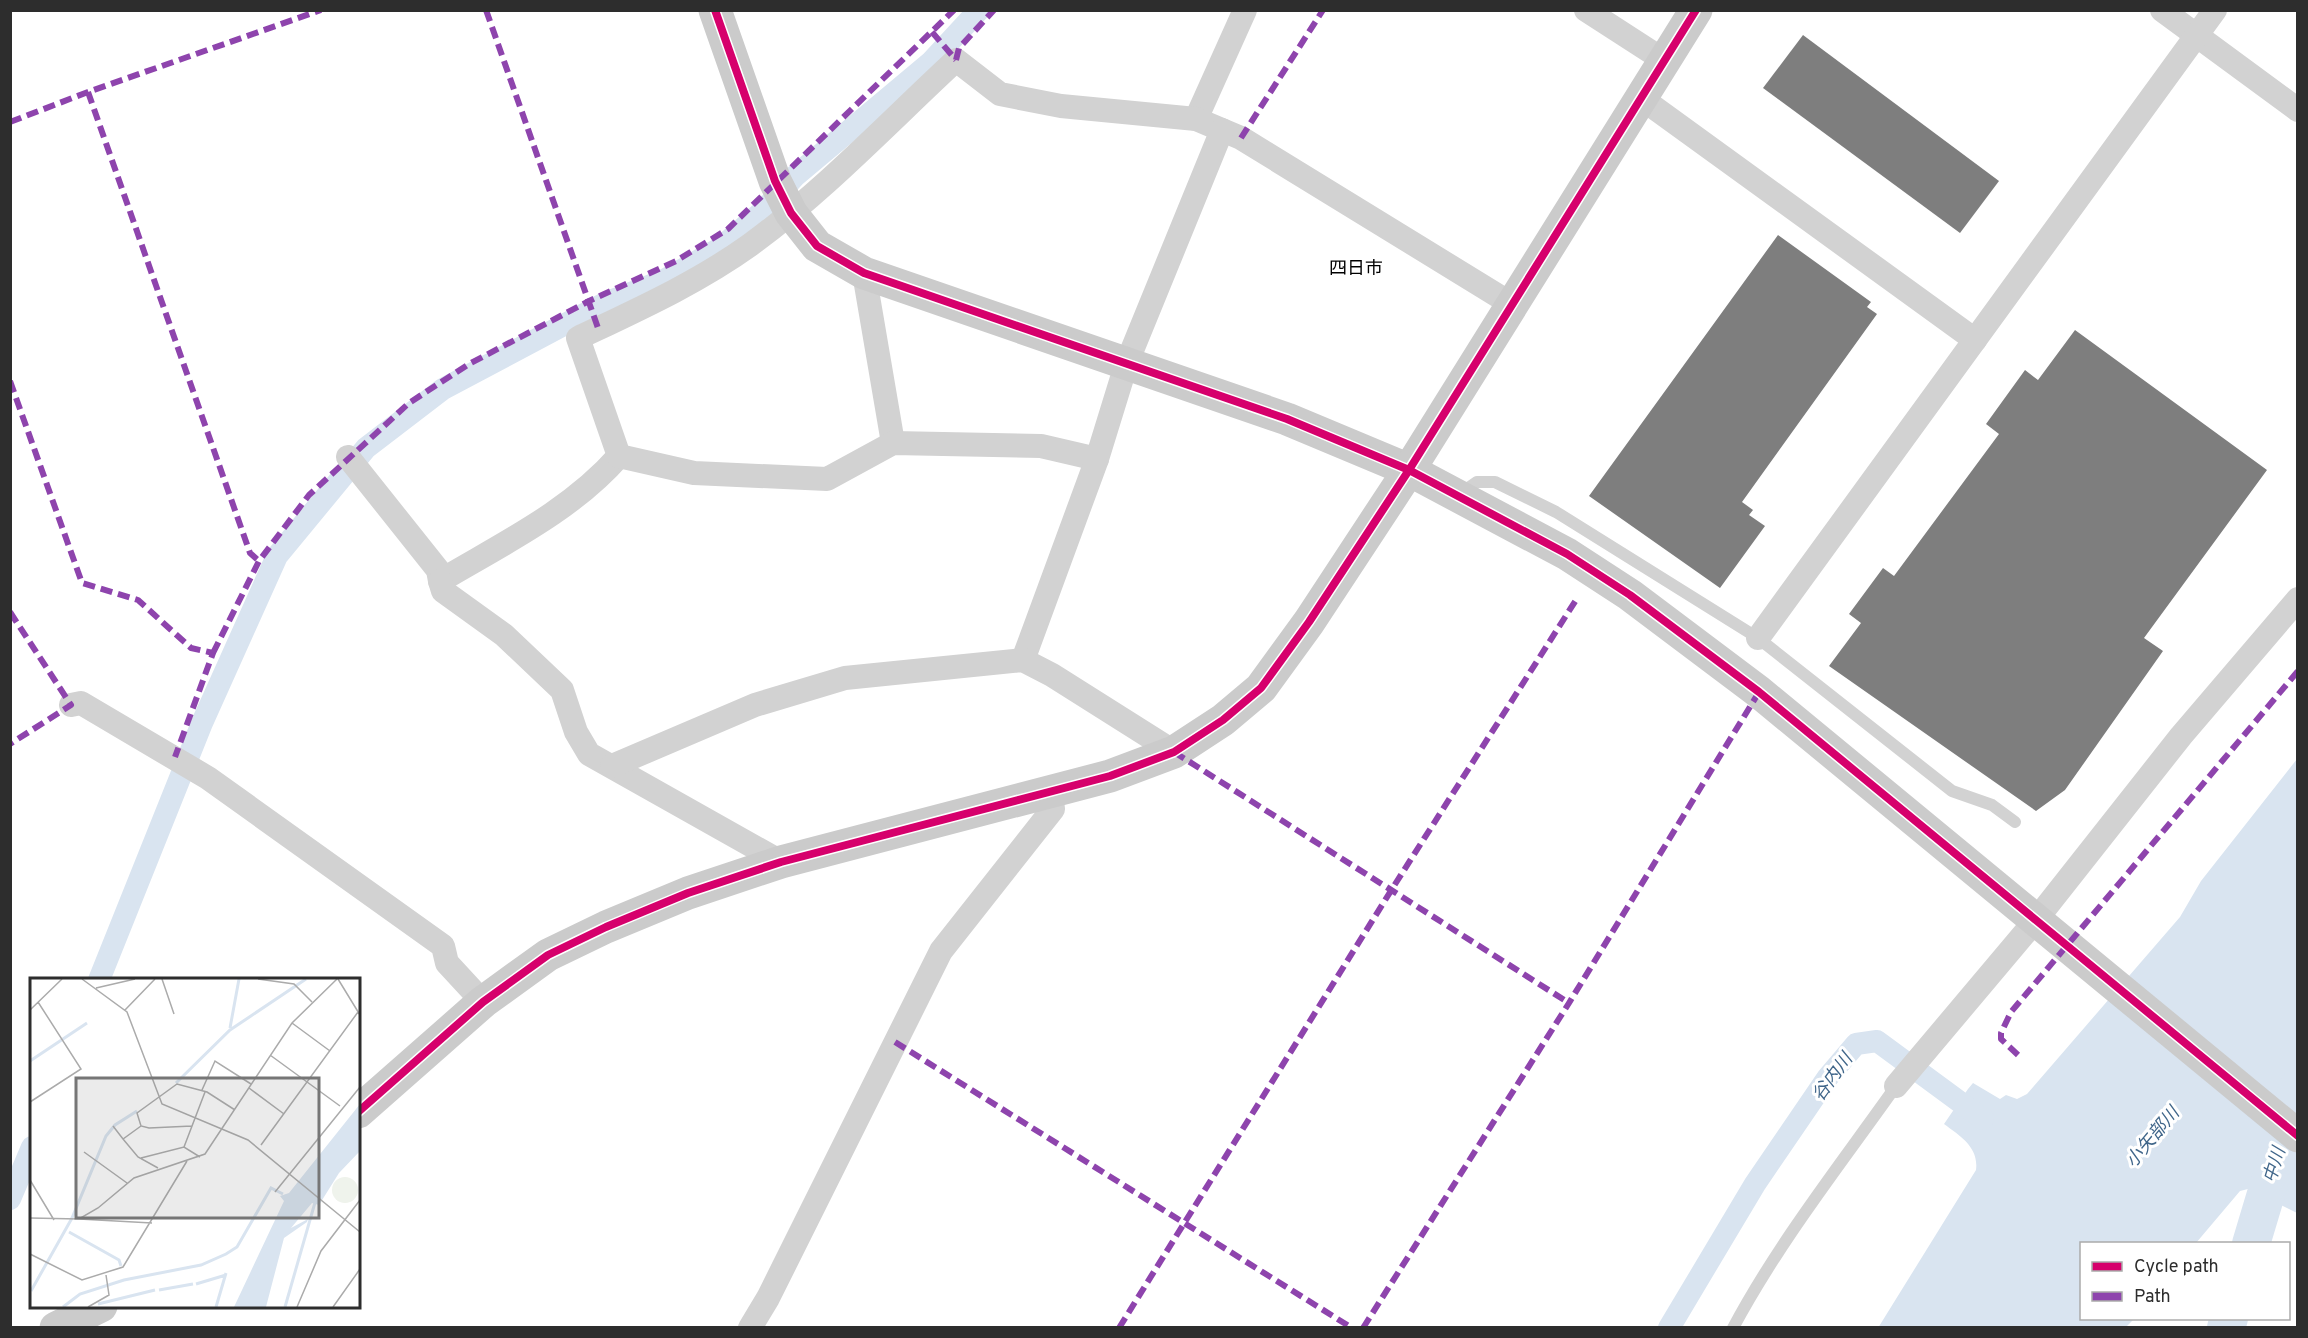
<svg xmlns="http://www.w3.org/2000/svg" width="2308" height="1338" viewBox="0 0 2308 1338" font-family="Overpass,'Noto Sans JP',sans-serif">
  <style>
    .water { fill: #d9e4f0 }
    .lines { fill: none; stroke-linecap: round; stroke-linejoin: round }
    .canal { stroke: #d9e4f0; stroke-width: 22 }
    .river { stroke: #d9e4f0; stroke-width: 38 }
    .building { fill: #7e7e7e }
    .lane { stroke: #d2d2d2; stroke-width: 12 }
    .street { stroke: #d2d2d2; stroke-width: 24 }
    .secondary { stroke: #cbcbcb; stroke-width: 33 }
    .quiet { stroke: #8e44ad; stroke-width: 6; stroke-dasharray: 12 6; stroke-linecap: butt }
    .cycleway-casing { stroke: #fff; stroke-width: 11 }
    .cycleway { stroke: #d6006c; stroke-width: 8 }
    .labels { text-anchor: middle; stroke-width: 6; stroke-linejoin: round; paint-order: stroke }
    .neighbourhood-label { font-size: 18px; fill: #000; stroke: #fff }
    .water-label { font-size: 18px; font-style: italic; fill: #40668a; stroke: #fff }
    .inset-river { fill: none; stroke: #d9e4f0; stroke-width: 3 }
    .inset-road { fill: none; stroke: #ababab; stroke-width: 1.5 }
    .view { fill: #767676; fill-opacity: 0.15; stroke: #767676; stroke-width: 3 }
    .inset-edge { fill: none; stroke: #2d2d2d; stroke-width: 3 }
  </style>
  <rect width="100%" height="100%" fill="#fff"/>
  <path class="water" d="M2297,759v454l-49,-24 -8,2 -44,52 -114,1v74l52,1 -8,8 -248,1 98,-158c3,-23 -16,-34 -32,-46l24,-35 5,-6 27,16 6,-4 11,4 10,-5 153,-177 21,-36z"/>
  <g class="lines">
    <g class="canal">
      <path d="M99,980l103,-257 75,-167 89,-108 77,-59 162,-86 59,-23 56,-32 45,-39 30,-33 136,-114 48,-52"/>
      <path d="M10,1199l22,-52"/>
      <path d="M1669,1328l86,-144 73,-107 28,-33 21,-3 106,78"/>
    </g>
    <g class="river">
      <path d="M2251,1244l47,-157"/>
      <path d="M2226,1328l3,-10"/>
    </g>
  </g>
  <g class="building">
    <path d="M1803,35l196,146 -39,52 -197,-145z"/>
    <path d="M1778,235l93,67 -4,5 10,7 -135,188 11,8 -4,5 16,11 -45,62 -131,-92z"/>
    <path d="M2075,330l192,140 -123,168 19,13 -98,139 -29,21 -207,-145 32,-43 -12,-9 34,-46 11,8 105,-142 -13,-10 39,-54 13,10z"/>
  </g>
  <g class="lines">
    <g class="lane">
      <path d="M1463,498l4,-9 10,-7h18l61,30 202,126 194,153 40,14 23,17"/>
      <path d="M1733,1328c46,-86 107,-163 163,-242"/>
    </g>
    <g class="street">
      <path d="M1586,10l79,51"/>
      <path d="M2162,10l136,100"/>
      <path d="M1641,98l334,242"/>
      <path d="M1196,119l49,-109"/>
      <path d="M864,273l29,170"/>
      <path d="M348,457l90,113 2,11c62,-37 131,-70 179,-125"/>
      <path d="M1097,459l-56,-13 -148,-3 -66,36 -133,-6 -75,-17 -41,-118c59,-28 119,-55 172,-93 74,-54 139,-123 206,-185l44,34 61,12 135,13 45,19 272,167"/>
      <path d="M440,581l3,10 61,44 58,55 14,42 13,22 192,108"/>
      <path d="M1758,638l457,-628"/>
      <path d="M1023,660l74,-201 29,-94 96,-235"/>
      <path d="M71,705l10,-2 127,75 235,168 4,17 36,39"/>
      <path d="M612,766l143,-61 90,-27 178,-18 29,15 122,77"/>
      <path d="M1896,1086l139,-165 146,-185 117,-137"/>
      <path d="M750,1328l18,-30 173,-347 112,-142 -2,-16"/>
    </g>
    <g class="secondary">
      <path d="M715,10l60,171 16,32 26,33 47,27 423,146 122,51 158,84 63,41 129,97 539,444"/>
      <path d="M358,1112l125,-110 65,-47 58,-28 82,-34 93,-31 329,-86 64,-24 49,-32 38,-32 48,-66 100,-152 287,-460"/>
      <path d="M56,1328l45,-22"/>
    </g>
    <g class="quiet">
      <path d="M486,10l112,318"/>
      <path d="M932,32l24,28"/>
      <path d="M956,60l3,-12 35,-38"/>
      <path d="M88,92l162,461 9,8"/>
      <path d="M10,122l78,-30 233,-82"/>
      <path d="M1241,138l82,-128"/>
      <path d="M10,381l72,202 56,17 53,48 22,5 -38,104"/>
      <path d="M10,612l61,93 -61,39"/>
      <path d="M213,653l46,-92 50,-66 100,-92 60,-39 120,-63 87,-40 52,-32 226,-219"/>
      <path d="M1174,752l395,251"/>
      <path d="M895,1042l457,286"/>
      <path d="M2018,1055l-17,-16v-6l10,-21 287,-341"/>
      <path d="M1119,1328l273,-439 184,-289"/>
      <path d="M1363,1328l206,-325 190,-311"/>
    </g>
    <defs>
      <g id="cycleway">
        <path d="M715,10l60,171 16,32 26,33 47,27 423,146 122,51 158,84 63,41 129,97 539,444"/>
        <path d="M358,1112l125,-110 65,-47 58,-28 82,-34 93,-31 329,-86 64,-24 49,-32 38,-32 48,-66 100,-152 287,-460"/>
      </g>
    </defs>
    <use href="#cycleway" class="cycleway-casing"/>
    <use href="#cycleway" class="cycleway"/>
  </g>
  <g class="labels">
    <g class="neighbourhood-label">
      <text x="1356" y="274">四日市</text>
    </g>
    <g class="water-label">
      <text transform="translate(1832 1077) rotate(-54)" y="6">谷内川</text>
      <text transform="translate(2152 1137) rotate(-50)" y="6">小矢部川</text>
      <text transform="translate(2274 1165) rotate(-73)" y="6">中川</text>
    </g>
  </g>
  <g transform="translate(30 978)">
    <rect width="330" height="330" fill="#fff"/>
    <path d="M302 212a13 13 0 1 1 26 0a13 13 0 1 1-26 0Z" fill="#eff3ec"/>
    <path d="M330,126v47l-21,22 -20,32 -7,-2 -21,25 17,-9 -1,3 -23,16 -18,69h-32l50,-106 -4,-5 9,-3z" fill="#d9e4f0"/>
    <path class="inset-river" d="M200,50l9,-49M0,83l57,-38M146,105l54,-53 76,-51M39,254l50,28 2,6M166,306l30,-9M129,312l34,-6M1,313l41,-73 34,-82 9,-11 22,-14M68,326l57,-14M33,329l17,-13 44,-14 77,-15 25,-11 11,-7 34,-59 12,6M186,329l10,-34M255,329l31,-108"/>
    <path class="inset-road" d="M52,1l45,33 35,92 86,36 112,92M132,1l12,35M228,1l36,5 18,18M308,1l22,36M66,10l39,-9M0,32l32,-31M95,32l30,-31M262,45l38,28M240,77l70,51M219,110l35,26M172,112l13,-29 36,23M0,124l51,-33 -43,-67M83,148l10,13 18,-13M162,148l-43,2 -8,-2 -4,-13 40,-29 30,8 28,18M93,161l15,18 20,11M231,167l97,-133M154,169l21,-55M54,174l43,31M111,180l43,-11 16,10M0,202l24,40M245,214l85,-105M0,240l49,1 19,-11 36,-30 71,-24 87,-131 45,-44M49,241l73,4M0,276l52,26 41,-13 64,-106M58,329l21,-12 -3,-20M267,329l24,-56 39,-51M303,329l27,-38"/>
    <path class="view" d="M46,100h243v140h-243z"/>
    <rect width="330" height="330" class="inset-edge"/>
  </g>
  <rect width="2308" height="1338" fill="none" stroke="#2d2d2d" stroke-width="24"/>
  <rect x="2080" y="1242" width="210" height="78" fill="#ffffff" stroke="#ababab" stroke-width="1.5"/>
  <rect x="2092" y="1262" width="30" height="9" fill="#d6006c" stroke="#ababab" stroke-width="1.5"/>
  <text x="2134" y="1272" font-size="18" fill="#2d2d2d">Cycle path</text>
  <rect x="2092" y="1292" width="30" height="9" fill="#8e44ad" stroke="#ababab" stroke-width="1.5"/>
  <text x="2134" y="1302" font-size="18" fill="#2d2d2d">Path</text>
</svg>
